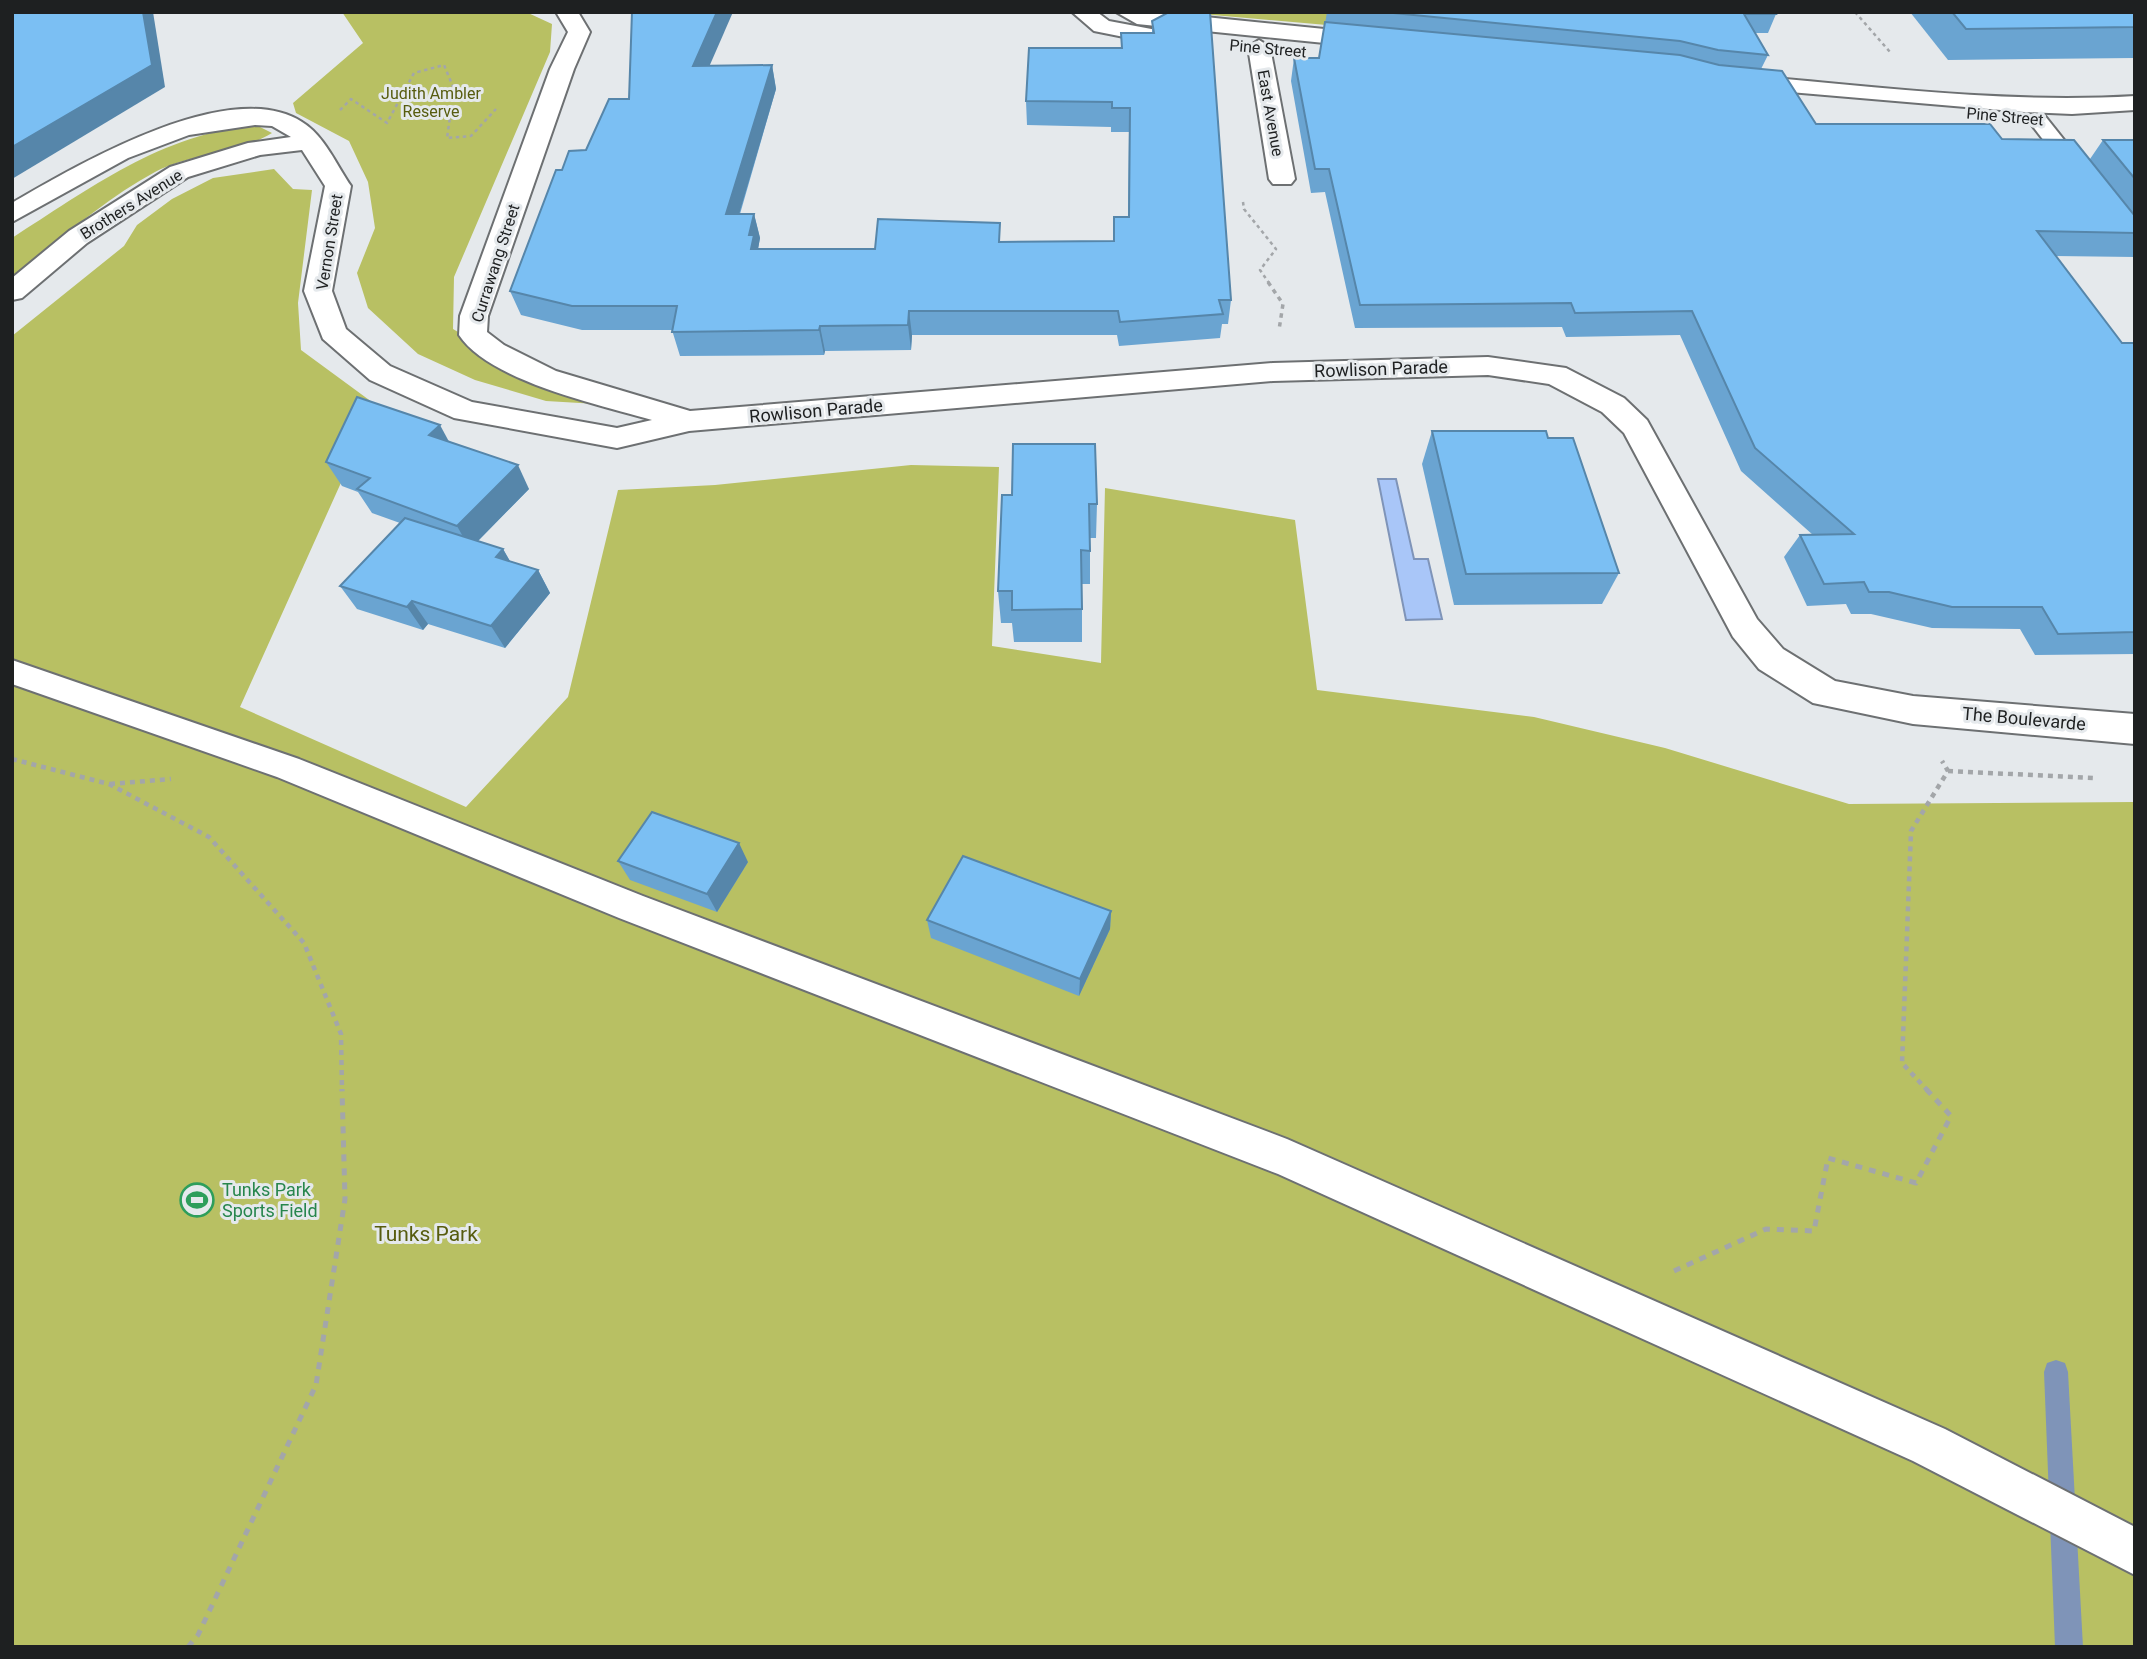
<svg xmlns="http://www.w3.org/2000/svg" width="2147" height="1659" viewBox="0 0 2147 1659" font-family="Roboto,sans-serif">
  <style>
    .green { fill: #b8c063 }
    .water { fill: #a9c6f8; stroke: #7f94b8; stroke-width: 2 }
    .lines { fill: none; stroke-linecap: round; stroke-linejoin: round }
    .stream { fill: #7f94b8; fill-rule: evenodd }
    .lane-casing { stroke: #6d7072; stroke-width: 4 }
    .street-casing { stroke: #6d7072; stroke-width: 4 }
    .path-far3 { stroke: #a3a6a9; stroke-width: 2.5; stroke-dasharray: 3.5 3.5; stroke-linecap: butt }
    .path-far2 { stroke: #a3a6a9; stroke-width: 3.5; stroke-dasharray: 4.5 4.5; stroke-linecap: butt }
    .path-far1 { stroke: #a3a6a9; stroke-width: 4.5; stroke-dasharray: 5 5; stroke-linecap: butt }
    .path { stroke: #a3a6a9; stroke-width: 5; stroke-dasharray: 7 7; stroke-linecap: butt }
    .lane { fill: #fff; fill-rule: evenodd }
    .street { fill: #fff; fill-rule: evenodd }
    .wall { fill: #6aa4d1 }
    .shaded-wall { fill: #5686aa }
    .building { fill: #7bbff3; stroke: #5686aa; stroke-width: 2 }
    .labels { text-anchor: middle; stroke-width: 6; stroke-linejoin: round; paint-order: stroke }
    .far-street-label { font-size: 16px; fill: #1e2021; stroke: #e5e9ec }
    .far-park-label { font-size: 16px; fill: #575c0f; stroke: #e5e9ec }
    .street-label { font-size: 18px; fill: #1e2021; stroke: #e5e9ec }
    .leisure-label { font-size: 18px; fill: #27864d; stroke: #e5e9ec; text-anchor: start }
    .near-park-label { font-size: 21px; fill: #575c0f; stroke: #e5e9ec }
  </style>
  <rect width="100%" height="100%" fill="#e5e9ec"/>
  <g class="green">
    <path d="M342,12h184l26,12 -2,28 -96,225 -1,52 44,26 100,49 -51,-3 -71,-21 -57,-26 -50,-46 -11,-35 18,-45 -7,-46 -19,-41 -53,-28 -3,-10 70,-60z"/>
    <path d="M1179,12h148l64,6 -53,8z"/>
    <path d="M258,126l14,7c-34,21 -80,20 -117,39 -52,28 -96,69 -143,104v-38c76,-48 153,-107 246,-112z"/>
    <path d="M274,169l19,20 19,1 -14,113 3,47 75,55 -136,302 226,100 102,-110 50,-207 97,-5 196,-20 88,2 -7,179 109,17 4,-175 190,32 22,170 217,27 131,31 184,56 286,-2v845h-2123v-1311l112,-90 13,-21 35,-26 41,-21z"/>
  </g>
  <path class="water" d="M1378,479h18l18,80h14l14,60 -36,1z"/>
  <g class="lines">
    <path class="stream" d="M2056,1360l9,3 3,9 15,275h-28l-11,-275 3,-9z"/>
    <defs>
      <g id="lane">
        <path d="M2038,114l7,2 90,113v22l-8,-2 -96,-125 -3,-4 3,-4z"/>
        <path d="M12,660l287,99 344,137 644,243 658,290 190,98v48l-222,-114 -635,-287 -659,-256 -342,-141 -265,-93z"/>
      </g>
      <g id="street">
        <path d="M556,12h22l12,20 -16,37 -86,247 -1,16 17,13 52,26 134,40 583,-48 215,-6 78,11 58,30 23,22 110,199 26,30 52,32 78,15 222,18v30l-222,-20 -100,-21 -54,-34 -26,-32 -109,-204 -22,-21 -53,-28 -61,-9 -215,6 -584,50 -72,17 -163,-30 -84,-38 -47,-41 -19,-48 21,-105 -23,-36 -42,5 -72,22 -101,66 -65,55 -10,2v-22l57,-47 101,-64 78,-24 43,-6 -19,-11 -17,-1 -66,10 -61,23 -116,64v-19c64,-37 217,-128 290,-81 22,13 35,44 49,64l-19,105 14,38 44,37 82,36 145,26 35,-8c-52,-15 -163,-39 -193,-85l1,-19 90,-247 18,-37z"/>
        <path d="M1072,12h25l12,9 53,10 3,5 -11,7 -60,-12z"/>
        <path d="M1116,12h40l218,22 11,7 -11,7 -237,-24z"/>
        <path d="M1259,40l11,7 25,132 -4,5h-18l-4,-5 -21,-132z"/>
        <path d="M1740,75c131,11 263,29 395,21v14l-63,4 -48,-2 -292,-25 -4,-5 4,-5z"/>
      </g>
    </defs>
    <use href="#lane" class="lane-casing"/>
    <use href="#street" class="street-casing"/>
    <g class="path-far3">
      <path d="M1855,12l35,40"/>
      <path d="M340,110l11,-11 36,24 27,-50 30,-8 10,24 -7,49 24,-2 25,-27"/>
      <path d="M1243,202l1,7 32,40 -16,21 9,13"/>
    </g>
    <path class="path-far2" d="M1268,282l15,22 -4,26"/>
    <g class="path-far1">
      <path d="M12,759l97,25 100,53 95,106 37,91 1,57"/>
      <path d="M1948,771l146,7"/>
      <path d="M110,784l61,-5"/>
      <path d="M1928,1091l-26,-28 9,-232 37,-60 -6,-10"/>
    </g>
    <g class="path">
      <path d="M1674,1271l92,-42 48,2 14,-73 88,25 35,-67 -25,-27"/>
      <path d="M188,1647l10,-12 118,-250 29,-186 -3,-110"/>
    </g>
    <use href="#lane" class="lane"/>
    <use href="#street" class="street"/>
  </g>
  <g class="wall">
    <path d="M1165,12h45l21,288 -3,24h-6l-2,14 -101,8 -2,-11h-205l-1,15 -86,1 -1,4 -144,1 -8,-26h-90l-61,-15 -11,-24 52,-121 24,-20 43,-51 81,-34h62l4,24 -36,125h14l6,24 -2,11h117l126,-7 112,-1 1,-24h14l1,-85h-18v-5l-84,-2 -1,-24 95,-53v-15h31v-12l12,-6z"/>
    <path d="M1327,12h448l1,2 -8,19h-13l13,22 -7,14 55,55 186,15 88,20 13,-19h32v117l-80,-1 67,87h13v311l-100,1 -15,-26 -88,-1 -61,-14h-20l-5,-10 -39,2 -23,-49 16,-22h13l-72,-64 -61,-136 -114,2 -4,-10 -207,1 -30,-136 -14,1 -20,-112 3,-23h25z"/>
    <path d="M1910,12h225v45l-1,1 -186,2z"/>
    <path d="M1432,431l116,7 71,135 -17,31 -148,1 -32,-141z"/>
    <path d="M449,441l80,48 -51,52 25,8 7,12 28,9 12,23 -45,55 -77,-24 -5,6 -66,-21 -17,-23 60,-63 -28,-10 -14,-21 -16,-6 -16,-24z"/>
    <path d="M1002,495l95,9 -1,34h-6v46h-8v58h-68l-2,-19h-11l-3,-32z"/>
    <path d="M618,861l130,1 -31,50 -87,-32z"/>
    <path d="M1111,911l-1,18 -31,67 -148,-58 -4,-18z"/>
  </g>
  <g class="shaded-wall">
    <path d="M143,12h10l12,75 -153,92v-32z"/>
    <path d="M717,12h16l-34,78 -6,-24z"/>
    <path d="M772,65l4,24 -44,149 -6,-24z"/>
    <path d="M754,214l6,24 -2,11h-7l-2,-14z"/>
    <path d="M909,311l3,24 -1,15 -3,-25z"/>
    <path d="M820,326l5,25 -1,4 -5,-25z"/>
    <path d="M440,425l13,24 -24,-14z"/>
    <path d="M518,465l11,24 -59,60 -13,-23z"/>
    <path d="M503,549l13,23 -20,-15z"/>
    <path d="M538,570l12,23 -45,55 -14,-22z"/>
    <path d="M412,601l16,23 -5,6 -16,-23z"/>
    <path d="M739,843l9,19 -31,50 -10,-18z"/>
    <path d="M1111,911l-1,18 -31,67 1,-17z"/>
  </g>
  <g class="building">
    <path d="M12,12h131l9,53 -140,82z"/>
    <path d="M632,12h85l-24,54 79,-1 -46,149h28l-5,21h5l-3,14h124l3,-30 122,4 -1,19 115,-1v-24h15l1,-109h-18v-6l-86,-1 3,-53h93l-1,-15h33l-2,-12 17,-9h41l21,288h-12l4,14 -103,8 -2,-11h-209l-1,14 -88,1 -1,4 -147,2 5,-26h-105l-62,-15 46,-121h6l7,-19 17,-1 23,-51h20z"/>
    <path d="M1383,12h392l1,2h-32l24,41 -50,-5 -38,-9z"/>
    <path d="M1952,12h183v15l-169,2z"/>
    <path d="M1325,22l355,33 39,10 63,6 34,53h174l12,15 72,1 61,76v17l-98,-2 85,112h13v289l-77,2 -16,-27h-90l-63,-15h-20l-5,-10 -40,2 -24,-49 54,-1 -99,-86 -63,-137 -117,2 -4,-10 -211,2 -31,-136h-14l-21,-111h25z"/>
    <path d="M2103,140h32v39z"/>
    <path d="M357,397l83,28 -11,10 89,30 -61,61 -100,-37 13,-11 -44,-16z"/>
    <path d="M1432,431h114l2,7h25l46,135 -153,1z"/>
    <path d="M1013,444h82l2,60h-8l1,47 -9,-1 1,59 -70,1v-19h-14l4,-96h10z"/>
    <path d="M405,518l98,31 -7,8 42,13 -47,56 -79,-25 -5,6 -67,-21z"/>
    <path d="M652,812l87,31 -32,51 -89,-33z"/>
    <path d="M963,856l148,55 -31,68 -153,-59z"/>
  </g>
  <defs>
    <symbol id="stadium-ring" viewBox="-11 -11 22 22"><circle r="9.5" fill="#e5e9ec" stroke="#2e9e5b" stroke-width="1.5"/><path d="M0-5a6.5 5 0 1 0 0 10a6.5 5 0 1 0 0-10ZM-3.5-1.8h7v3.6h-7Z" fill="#2e9e5b"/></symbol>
  </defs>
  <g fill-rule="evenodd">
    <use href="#stadium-ring" x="178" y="1181" width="38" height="38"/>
  </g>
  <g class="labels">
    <g class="far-street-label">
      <text transform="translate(1268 48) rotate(5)" y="6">Pine Street</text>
      <text transform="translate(1271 113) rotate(80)" y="6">East Avenue</text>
      <text transform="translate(2005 116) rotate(5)" y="6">Pine Street</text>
      <text transform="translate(131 204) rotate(-32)" y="6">Brothers Avenue</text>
      <text transform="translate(329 242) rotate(-81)" y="6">Vernon Street</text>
      <text transform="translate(495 263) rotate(-72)" y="6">Currawang Street</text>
    </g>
    <g class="far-park-label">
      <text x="431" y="99">Judith Ambler<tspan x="431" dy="18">Reserve</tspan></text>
    </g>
    <g class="street-label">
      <text transform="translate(1381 369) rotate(-2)" y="6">Rowlison Parade</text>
      <text transform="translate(816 411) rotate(-5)" y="6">Rowlison Parade</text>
      <text transform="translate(2024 719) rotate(5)" y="6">The Boulevarde</text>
    </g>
    <g class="leisure-label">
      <text x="222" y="1196">Tunks Park<tspan x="222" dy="21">Sports Field</tspan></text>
    </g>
    <g class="near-park-label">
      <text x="426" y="1241">Tunks Park</text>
    </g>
  </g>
  <rect width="2147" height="1659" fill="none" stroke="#1e2021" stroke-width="28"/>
</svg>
